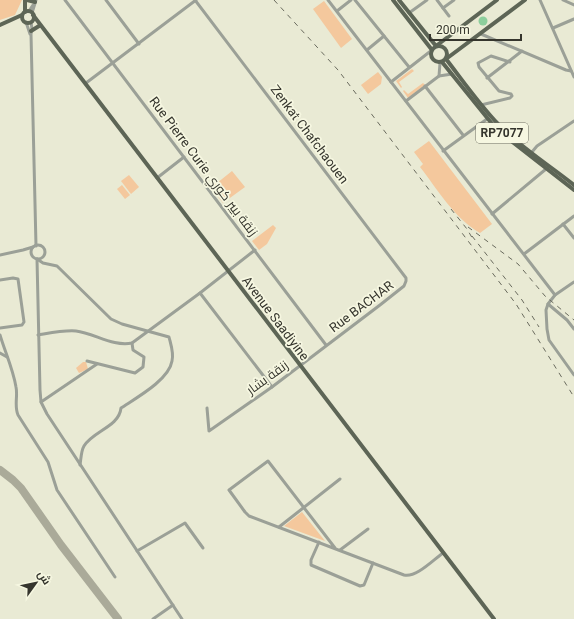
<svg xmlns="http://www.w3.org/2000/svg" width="574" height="619" viewBox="0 0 574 619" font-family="Roboto,Cairo,sans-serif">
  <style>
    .green { fill: #f4c89d }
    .water { fill: #8cce9c }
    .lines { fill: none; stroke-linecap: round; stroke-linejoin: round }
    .taxiway { stroke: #aa9; stroke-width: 8 }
    .minor { stroke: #9ba097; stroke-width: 3 }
    .major { stroke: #5d6556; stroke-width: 4 }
    .rail { stroke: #6a6b5e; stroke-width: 1; stroke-dasharray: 5 5; stroke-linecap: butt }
    .labels { text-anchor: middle; stroke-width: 3.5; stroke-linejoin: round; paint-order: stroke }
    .shield { fill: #f6f7e1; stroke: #6f6f63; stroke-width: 1 }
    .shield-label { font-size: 12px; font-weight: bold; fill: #35352d }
    .street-label { font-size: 13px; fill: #35352d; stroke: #f6f7e1 }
  </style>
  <rect width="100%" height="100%" fill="#e9ead4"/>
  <g class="green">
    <path d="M0,0h22l-7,15 -15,5z"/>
    <path d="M324,1l28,38 -11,9 -28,-39z"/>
    <path d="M412,69l2,2 -15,11 3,5 -1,1 -5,-7z"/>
    <path d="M378,72l4,5 -1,7 -13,10 -7,-9z"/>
    <path d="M423,83l2,2 -17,13 -5,-7 1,-1 4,4z"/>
    <path d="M429,141l63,83 -12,9c-26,-15 -42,-43 -60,-66l3,-3 -9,-12z"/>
    <path d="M232,171l13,16 -22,16 -14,-18 6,-4 2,2z"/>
    <path d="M129,175l10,12 -8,7 -10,-13z"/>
    <path d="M122,185l8,10 -5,4 -8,-10z"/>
    <path d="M273,225l3,3 -9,16 -8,6 -7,-9z"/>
    <path d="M83,362h3l2,7 -9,4 -3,-5z"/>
    <path d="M302,512l23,29 -41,-15z"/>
  </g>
  <circle class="water" cx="483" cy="21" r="4.5"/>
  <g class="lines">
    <path class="taxiway" d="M0,470l13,10 8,8 40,57 57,74"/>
    <g class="minor">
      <path d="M65,0l261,345"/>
      <path d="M106,0l33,44"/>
      <path d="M195,0l211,278v3l-2,5 -24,19 -108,82 -63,44 -2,-23"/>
      <path d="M328,0l227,295"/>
      <path d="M355,0l54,67"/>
      <path d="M437,0l12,16"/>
      <path d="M540,0l34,77"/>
      <path d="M563,0l11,5"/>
      <path d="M443,8l11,-8"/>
      <path d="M29,11l4,-6"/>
      <path d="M337,11l14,-11"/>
      <path d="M32,13l4,-13"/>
      <path d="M409,13l18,-13"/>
      <path d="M26,22l4,12"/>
      <path d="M31,22l1,7 -1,5 5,212"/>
      <path d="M553,28l21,-9"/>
      <path d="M481,34l85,36 5,1"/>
      <path d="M367,50l17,-14"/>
      <path d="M439,76l13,-2"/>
      <path d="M487,78l35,-27"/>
      <path d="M391,82l41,-32"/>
      <path d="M86,83l110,-83"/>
      <path d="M425,86l38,49"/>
      <path d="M406,101l33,-25 1,-13"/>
      <path d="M481,105l29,-7 2,-2 -1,-2 -12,-3 -20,-24 -1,-4 13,-7 19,6"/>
      <path d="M443,151l44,-32"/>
      <path d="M532,152l5,-6 37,-25"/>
      <path d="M157,178l27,-21"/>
      <path d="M492,214l54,-45"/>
      <path d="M563,224l11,14"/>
      <circle cx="38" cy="252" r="7"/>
      <path d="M524,254l50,-38"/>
      <path d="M0,255l23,-5 10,-3"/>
      <path d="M37,259l3,131 1,12 6,12 135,205"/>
      <path d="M37,259l6,4 14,3 54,53 11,5 47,13c2,8 5,16 3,24 -3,19 -36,37 -51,47 -2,19 -28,23 -37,38 -3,5 -3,13 -4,19"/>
      <path d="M0,280l13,-2 5,1 6,43 -2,3 -22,3"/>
      <path d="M574,282l-19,13 -7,9 -2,6 1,19 2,11 25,35"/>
      <path d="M200,293l72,94"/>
      <path d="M548,304l19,16 7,9"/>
      <path d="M0,335c5,17 13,34 16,52 2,9 -2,19 2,28l30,47 9,28 58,87"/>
      <path d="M38,335c12,-2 26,-5 38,-4 18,2 37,16 56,12l68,-50 55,-43"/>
      <path d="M0,353l7,4"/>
      <path d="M87,361l48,12 8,-6 1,-10 -11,-7 -1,-7"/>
      <path d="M41,402l56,-38"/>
      <path d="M279,527l61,-48"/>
      <path d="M319,542l-8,18v5l49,21 4,-1 9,-22"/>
      <path d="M335,548l-67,-87 -39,29 16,22 4,4 155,59c12,3 29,-15 39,-22"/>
      <path d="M340,550l28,-21"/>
      <path d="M137,551l48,-28 18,25"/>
      <path d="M153,619l20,-14"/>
    </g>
    <g class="major">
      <path d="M27,0l8,2"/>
      <path d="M393,0l39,50"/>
      <path d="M399,0l37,46 61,-46"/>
      <path d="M525,0l-79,59c17,22 33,45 52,65 22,23 51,41 76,61"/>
      <circle cx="28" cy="17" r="6"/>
      <path d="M25,12v-12"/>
      <path d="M33,15l461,604"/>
      <path d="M0,25l22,-10"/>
      <path d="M31,31l8,-5"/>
      <circle cx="439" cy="54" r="8"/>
      <path d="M442,62l51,63 13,12 68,53"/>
    </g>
    <g class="rail">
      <path d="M274,0l64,70 178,234 58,93"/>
      <path d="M451,209l16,20 7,12"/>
      <path d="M468,227l50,37 27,32 29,24"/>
      <path d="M472,236l50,64 17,27"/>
    </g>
  </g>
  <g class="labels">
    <rect class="shield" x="476" y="123" width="52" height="20" rx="3"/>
    <g class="shield-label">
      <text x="502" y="137">RP7077</text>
    </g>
    <g class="street-label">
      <text transform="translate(310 134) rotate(53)" y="5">Zenkat Chafchaouen</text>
      <text transform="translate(204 166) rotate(53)" y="5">Rue Pierre Curie زنقة بيير كوري</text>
      <text transform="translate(361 306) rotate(-37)" y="5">Rue BACHAR</text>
      <text transform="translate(276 318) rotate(53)" y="5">Avenue Saadiyine</text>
      <text transform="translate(267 377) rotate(-36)" y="5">زنقة بشار</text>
    </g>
  </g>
  <g transform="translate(36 583) rotate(57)" stroke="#f6f7e1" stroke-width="3" paint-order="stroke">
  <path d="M0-3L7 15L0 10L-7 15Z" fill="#35352d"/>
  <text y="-6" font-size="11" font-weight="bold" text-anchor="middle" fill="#35352d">ش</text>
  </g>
  <path d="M430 34v6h91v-6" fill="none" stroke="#35352d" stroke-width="2"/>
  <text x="436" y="34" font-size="12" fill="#35352d" stroke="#f6f7e1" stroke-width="3" paint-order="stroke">200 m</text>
</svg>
